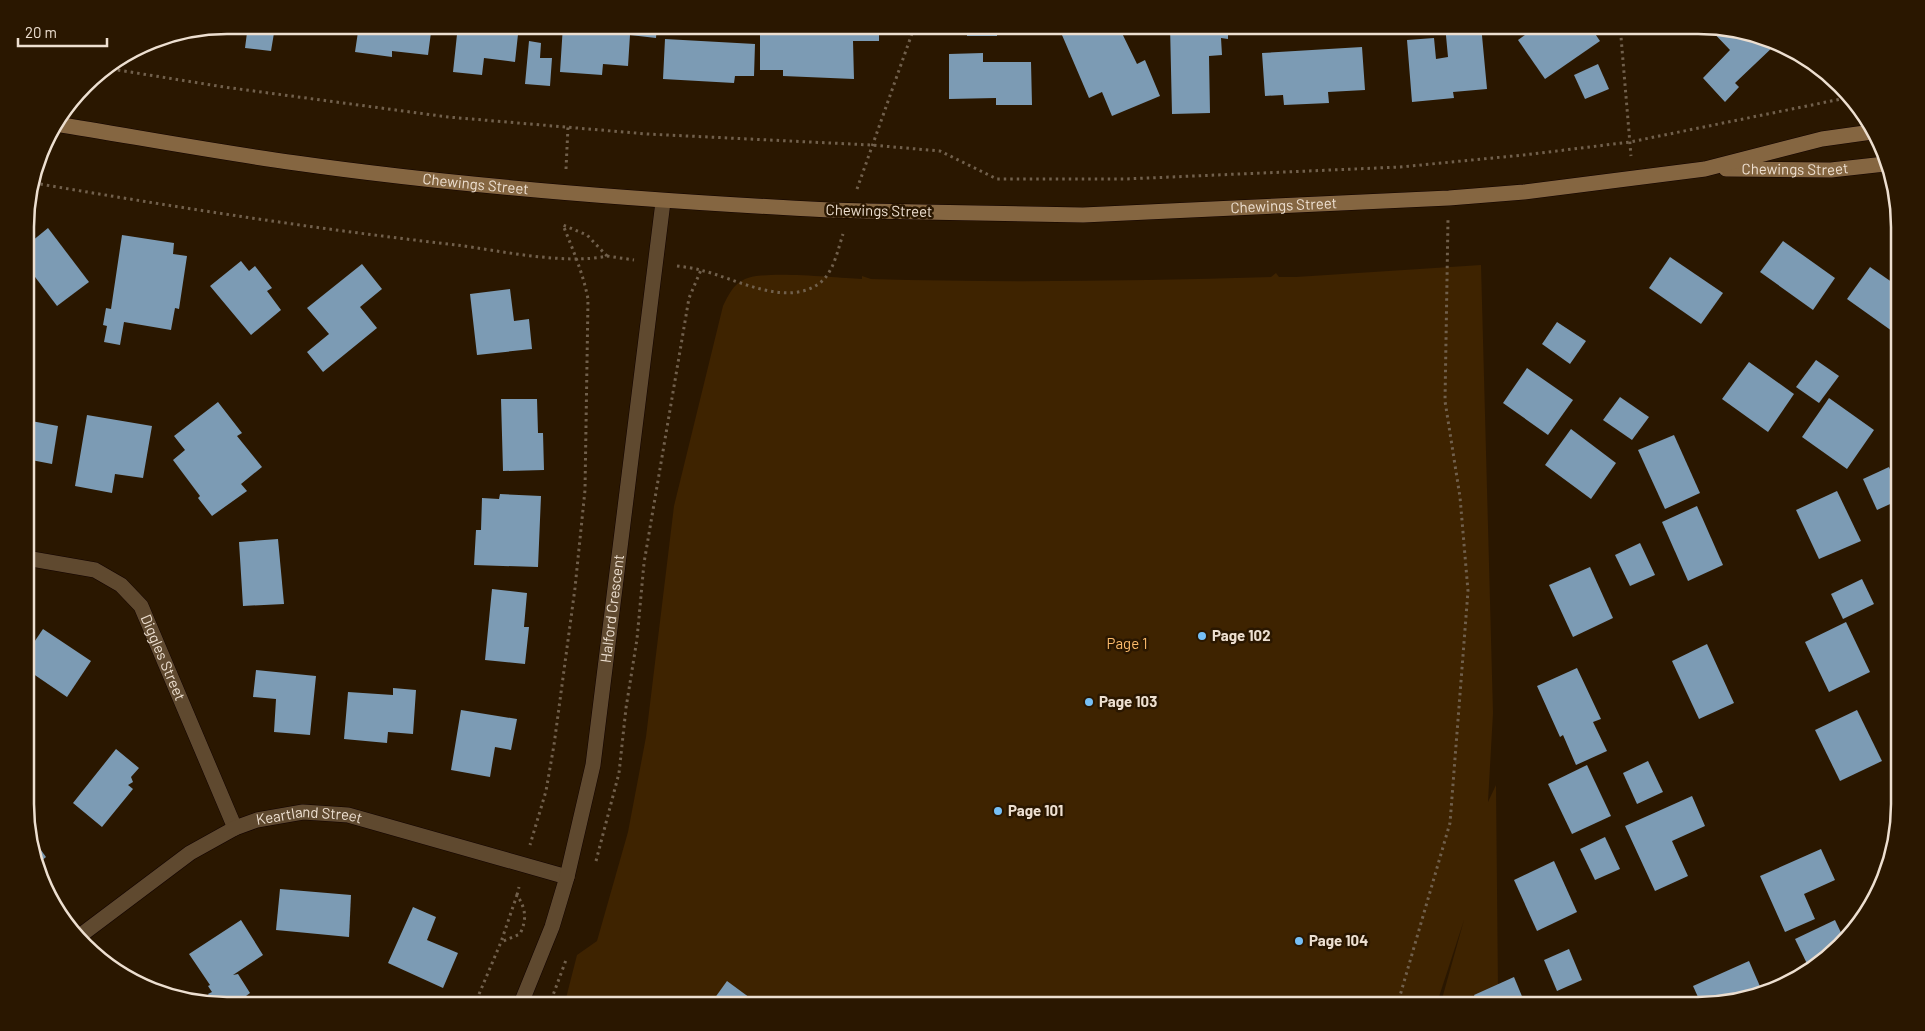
<svg xmlns="http://www.w3.org/2000/svg" width="1925" height="1031" viewBox="0 0 1925 1031" font-family="Barlow,sans-serif">
  <style>
    .green { fill: #3e2300 }
    .building { fill: #7c9bb4 }
    .lines { fill: none; stroke-linecap: round; stroke-linejoin: round }
    .street-casing { stroke: #120300; stroke-width: 16 }
    .secondary-casing { stroke: #120300; stroke-width: 16 }
    .path { stroke: #71604c; stroke-width: 3; stroke-dasharray: 2.5 4; stroke-linecap: butt }
    .street { stroke: #5f492f; stroke-width: 15 }
    .secondary { stroke: #856641; stroke-width: 15 }
    .secondary-bridge-casing { stroke: #120300; stroke-width: 16; stroke-linecap: butt }
    .secondary-bridge { stroke: #856641; stroke-width: 15 }
    .poi-dot { fill: #76c0f7; stroke: #2a1700; stroke-width: 2 }
    .labels { text-anchor: middle; stroke-width: 5; stroke-linejoin: round; paint-order: stroke }
    .street-label { font-size: 15px; fill: #eddfd0; stroke: #2a1700 }
    .poi-label { font-size: 15px; font-weight: bold; fill: #eddfd0; stroke: #2a1700; text-anchor: start }
    .park-label { font-size: 15px; fill: #fdbc6c; stroke: #2a1700 }
    .rim { fill: none; stroke: #eddfd0; stroke-width: 2.5 }
  </style>
  <rect width="100%" height="100%" fill="#2a1700"/>
  <path class="green" d="M1481,265l12,448 -5,89 8,-17 2,206 -6,15h-52l24,-86 -28,86h-872l13,-51 20,-14 31,-109 18,-95 28,-231 49,-200c5,-10 10,-22 22,-27 20,-9 91,-1 117,0v-3l9,3c134,4 266,2 400,-2l5,-4 3,4h17z"/>
  <g class="building">
    <path d="M248,25h61l-1,6 -33,-4 -4,24 -26,-3z"/>
    <path d="M359,25h73l-4,30 -36,-4v6l-37,-5z"/>
    <path d="M458,25h61l-4,37 -31,-4 -2,17 -29,-3z"/>
    <path d="M563,25l45,3v-3h49l-1,13 -26,-3 -2,31 -25,-2 -1,11 -42,-3z"/>
    <path d="M760,25h43v8h30l-1,-8h47v16h-26l1,38 -71,-3v-6h-23z"/>
    <rect x="967" y="25" width="30" height="11"/>
    <path d="M1065,25h53l19,39 8,-4 15,36 -48,20 -10,-24 -13,6 -30,-70z"/>
    <path d="M1170,25h58v14l-7,-1 1,17 -13,1 1,57 -38,1z"/>
    <path d="M1445,25h36l6,64 -34,3 1,6 -42,4 -5,-62 27,-2 2,21 12,-2z"/>
    <path d="M1539,25h50l11,16 -55,38 -27,-39z"/>
    <path d="M1708,27l64,15 3,3 -40,38 4,4 -14,15 -22,-24 27,-28z"/>
    <path d="M665,39l90,5 -1,32h-19l-1,7 -71,-4z"/>
    <path d="M529,41l12,2 -1,15h12l-2,28 -25,-2z"/>
    <path d="M1362,47l3,43 -37,2 1,11 -45,2 -1,-10 -18,1 -3,-43z"/>
    <path d="M983,53v9h48l1,43h-36v-7l-47,1v-45z"/>
    <path d="M1598,64l11,25 -24,10 -11,-24z"/>
    <path d="M48,228l41,54 -32,24 -31,-41v-19z"/>
    <path d="M122,235l52,8 -1,11 14,2 -8,53 -4,-1 -4,22 -47,-8 -4,23 -16,-3 3,-16 -4,-1 3,-17 5,1z"/>
    <path d="M1783,241l52,37 -22,32 -53,-38z"/>
    <path d="M1670,257l53,36 -22,31 -52,-36z"/>
    <path d="M241,261l8,10 6,-5 17,22 -5,3 14,19 -30,25 -41,-49z"/>
    <path d="M362,264l20,25 -22,18 17,21 -54,44 -16,-20 22,-18 -22,-26z"/>
    <path d="M1870,267l29,20v49l-52,-37z"/>
    <path d="M510,289l4,32 15,-2 3,30 -55,6 -7,-61z"/>
    <path d="M1557,322l29,19 -16,23 -28,-20z"/>
    <path d="M1816,360l23,16 -20,27 -23,-16z"/>
    <path d="M1749,362l45,32 -26,38 -46,-33z"/>
    <path d="M1527,368l46,32 -25,35 -45,-32z"/>
    <path d="M1620,397l29,20 -17,23 -29,-20z"/>
    <path d="M1829,398l45,32 -27,39 -45,-32z"/>
    <path d="M501,399h36l1,34h5l1,37 -41,1z"/>
    <path d="M218,402l24,31 -5,3 25,31 -21,17 6,7 -35,25 -14,-18 2,-2 -27,-36 12,-10 -11,-14z"/>
    <path d="M87,415l65,11 -9,52 -28,-4 -3,19 -37,-7z"/>
    <path d="M26,420l32,6 -6,38 -26,-5z"/>
    <path d="M1571,429l45,34 -25,36 -46,-34z"/>
    <path d="M1674,435l26,58 -35,16 -27,-59z"/>
    <path d="M1889,467l10,23v10l-22,10 -14,-31z"/>
    <path d="M1837,491l24,50 -42,18 -23,-49z"/>
    <path d="M500,494l41,2 -3,71 -64,-2 2,-35h5l1,-32 17,1z"/>
    <path d="M1697,506l26,59 -35,16 -26,-59z"/>
    <path d="M278,539l6,65 -41,2 -4,-64z"/>
    <path d="M1640,543l15,32 -25,11 -15,-31z"/>
    <path d="M1590,567l23,51 -40,19 -24,-52z"/>
    <path d="M1862,579l12,25 -31,15 -12,-25z"/>
    <path d="M492,589l35,4 -3,34h5l-4,37 -40,-4z"/>
    <path d="M1846,622l24,50 -41,20 -24,-50z"/>
    <path d="M43,629l48,32 -24,36 -41,-28v-15z"/>
    <path d="M1707,644l27,59 -35,16 -27,-58z"/>
    <path d="M1577,668l24,51 -8,3 14,29 -31,14 -13,-30 -3,2 -23,-51z"/>
    <path d="M256,670l60,6 -6,59 -36,-3 2,-33 -23,-2z"/>
    <path d="M393,688l23,2 -3,44 -25,-2 -1,11 -43,-4 4,-47 45,3z"/>
    <path d="M461,710l56,9 -6,31 -16,-3 -5,30 -39,-7z"/>
    <path d="M1857,710l25,51 -42,20 -25,-51z"/>
    <path d="M1900,716v17l-7,-14z"/>
    <path d="M116,749l23,19 -8,9 2,5 -5,3 5,4 -31,38 -29,-24z"/>
    <path d="M1648,761l15,31 -26,12 -14,-31z"/>
    <path d="M1587,765l24,51 -39,18 -24,-50z"/>
    <path d="M1692,796l13,30 -33,15 16,35 -33,15 -30,-65z"/>
    <path d="M27,831l19,26 -7,6 -12,-31z"/>
    <path d="M1605,837l15,32 -25,11 -15,-31z"/>
    <path d="M1821,849l14,31 -31,14 11,25 -30,13 -25,-56z"/>
    <path d="M1554,861l23,51 -40,19 -23,-51z"/>
    <path d="M280,889l71,6 -2,42 -73,-7z"/>
    <path d="M413,907l23,10 -9,23 31,13 -15,35 -55,-25z"/>
    <path d="M241,920l22,35 -30,20 5,-1 12,19 -4,3 6,10h-26l-12,-3 -6,-9 4,-2 -4,-6 2,-1 -21,-31z"/>
    <path d="M1835,920l10,21 -34,31 -16,-33z"/>
    <path d="M1569,949l13,31 -25,11 -13,-31z"/>
    <path d="M1749,961l13,30 -19,8 -41,7 -9,-20z"/>
    <path d="M1514,977l12,29h-47l-5,-11z"/>
    <path d="M727,981l34,25h-52z"/>
  </g>
  <g class="lines">
    <defs>
      <g id="street">
        <path id="s1" d="M26,558l69,12 26,15 20,21 94,222"/>
        <path id="s2" d="M77,938l113,-85 45,-25 22,-8 46,-8 45,3 219,62"/>
        <path id="s3" d="M520,1006l32,-79 15,-50 26,-112 70,-563"/>
      </g>
      <g id="secondary">
        <path id="s4" d="M56,124c80,13 160,28 240,39 177,25 356,38 534,47"/>
        <path id="s5" d="M1726,169l105,1 54,-6"/>
        <path id="s6" d="M866,211l217,4 366,-17 75,-6 181,-23 117,-30 50,-7"/>
      </g>
    </defs>
    <use href="#street" class="street-casing"/>
    <use href="#secondary" class="secondary-casing"/>
    <g class="path">
      <path d="M1620,25l11,131"/>
      <path d="M105,68l119,19 224,30 199,17 224,11 69,6 57,28h128l275,-12 124,-12 106,-13 221,-45"/>
      <path d="M566,169l2,-42"/>
      <path d="M34,183c140,24 281,46 423,62 44,6 109,20 150,11l-20,-21 -24,-10c10,25 20,48 25,74l-3,191 -10,98 -21,157 -8,46 -16,54"/>
      <path d="M857,189l58,-164"/>
      <path d="M607,256l27,4"/>
      <path d="M677,266c8,1 16,2 23,4 35,8 88,39 121,12 13,-11 17,-33 22,-48"/>
      <path d="M596,861l23,-88 7,-65 11,-69 7,-76 45,-265 12,-28"/>
      <path d="M517,895l2,-8"/>
      <path d="M474,1006l27,-64 16,-47c9,14 10,24 3,39l-19,8"/>
      <path d="M549,1006l17,-46"/>
      <path d="M1397,1006l53,-183 18,-232 -8,-94 -15,-96 3,-182"/>
    </g>
    <use href="#street" class="street"/>
    <use href="#secondary" class="secondary"/>
    <defs>
      <path id="secondary-bridge" d="M830,210l36,1"/>
    </defs>
    <use href="#secondary-bridge" class="secondary-bridge-casing"/>
    <use href="#secondary-bridge" class="secondary-bridge"/>
  </g>
  <g class="poi-dot">
    <circle cx="1202" cy="636" r="5"/>
    <circle cx="1089" cy="702" r="5"/>
    <circle cx="998" cy="811" r="5"/>
    <circle cx="1299" cy="941" r="5"/>
  </g>
  <g class="labels">
    <g class="street-label">
      <text dy="5" stroke="none"><textPath href="#s5" startOffset="69">Chewings Street</textPath></text>
      <text dy="5" stroke="none"><textPath href="#s4" startOffset="424">Chewings Street</textPath></text>
      <text dy="5" stroke="none"><textPath href="#s6" startOffset="418">Chewings Street</textPath></text>
      <text transform="translate(879 211) rotate(1)" y="5">Chewings Street</text>
      <text dy="5" stroke="none"><textPath href="#s3" startOffset="410">Halford Crescent</textPath></text>
      <text dy="5" stroke="none"><textPath href="#s1" startOffset="185">Diggles Street</textPath></text>
      <text dy="5" stroke="none"><textPath href="#s2" startOffset="269">Keartland Street</textPath></text>
    </g>
    <g class="poi-label">
      <text x="1212" y="641">Page 102</text>
      <text x="1099" y="707">Page 103</text>
      <text x="1008" y="816">Page 101</text>
      <text x="1309" y="946">Page 104</text>
    </g>
    <g class="park-label">
      <text x="1127" y="649">Page 1</text>
    </g>
  </g>
  <path d="M0 0H1925V1031H0ZM227 34H1698A193 193 0 0 1 1891 227V804A193 193 0 0 1 1698 997H227A193 193 0 0 1 34 804V227A193 193 0 0 1 227 34Z" fill="#2a1700" fill-rule="evenodd"/>
  <path class="rim" d="M227 34H1698A193 193 0 0 1 1891 227V804A193 193 0 0 1 1698 997H227A193 193 0 0 1 34 804V227A193 193 0 0 1 227 34Z"/>
  <path d="M18 38v8h89v-8" fill="none" stroke="#eddfd0" stroke-width="2.5"/>
  <text x="25" y="38" font-size="15" fill="#eddfd0" stroke="#2a1700" stroke-width="4" paint-order="stroke">20 m</text>
</svg>
